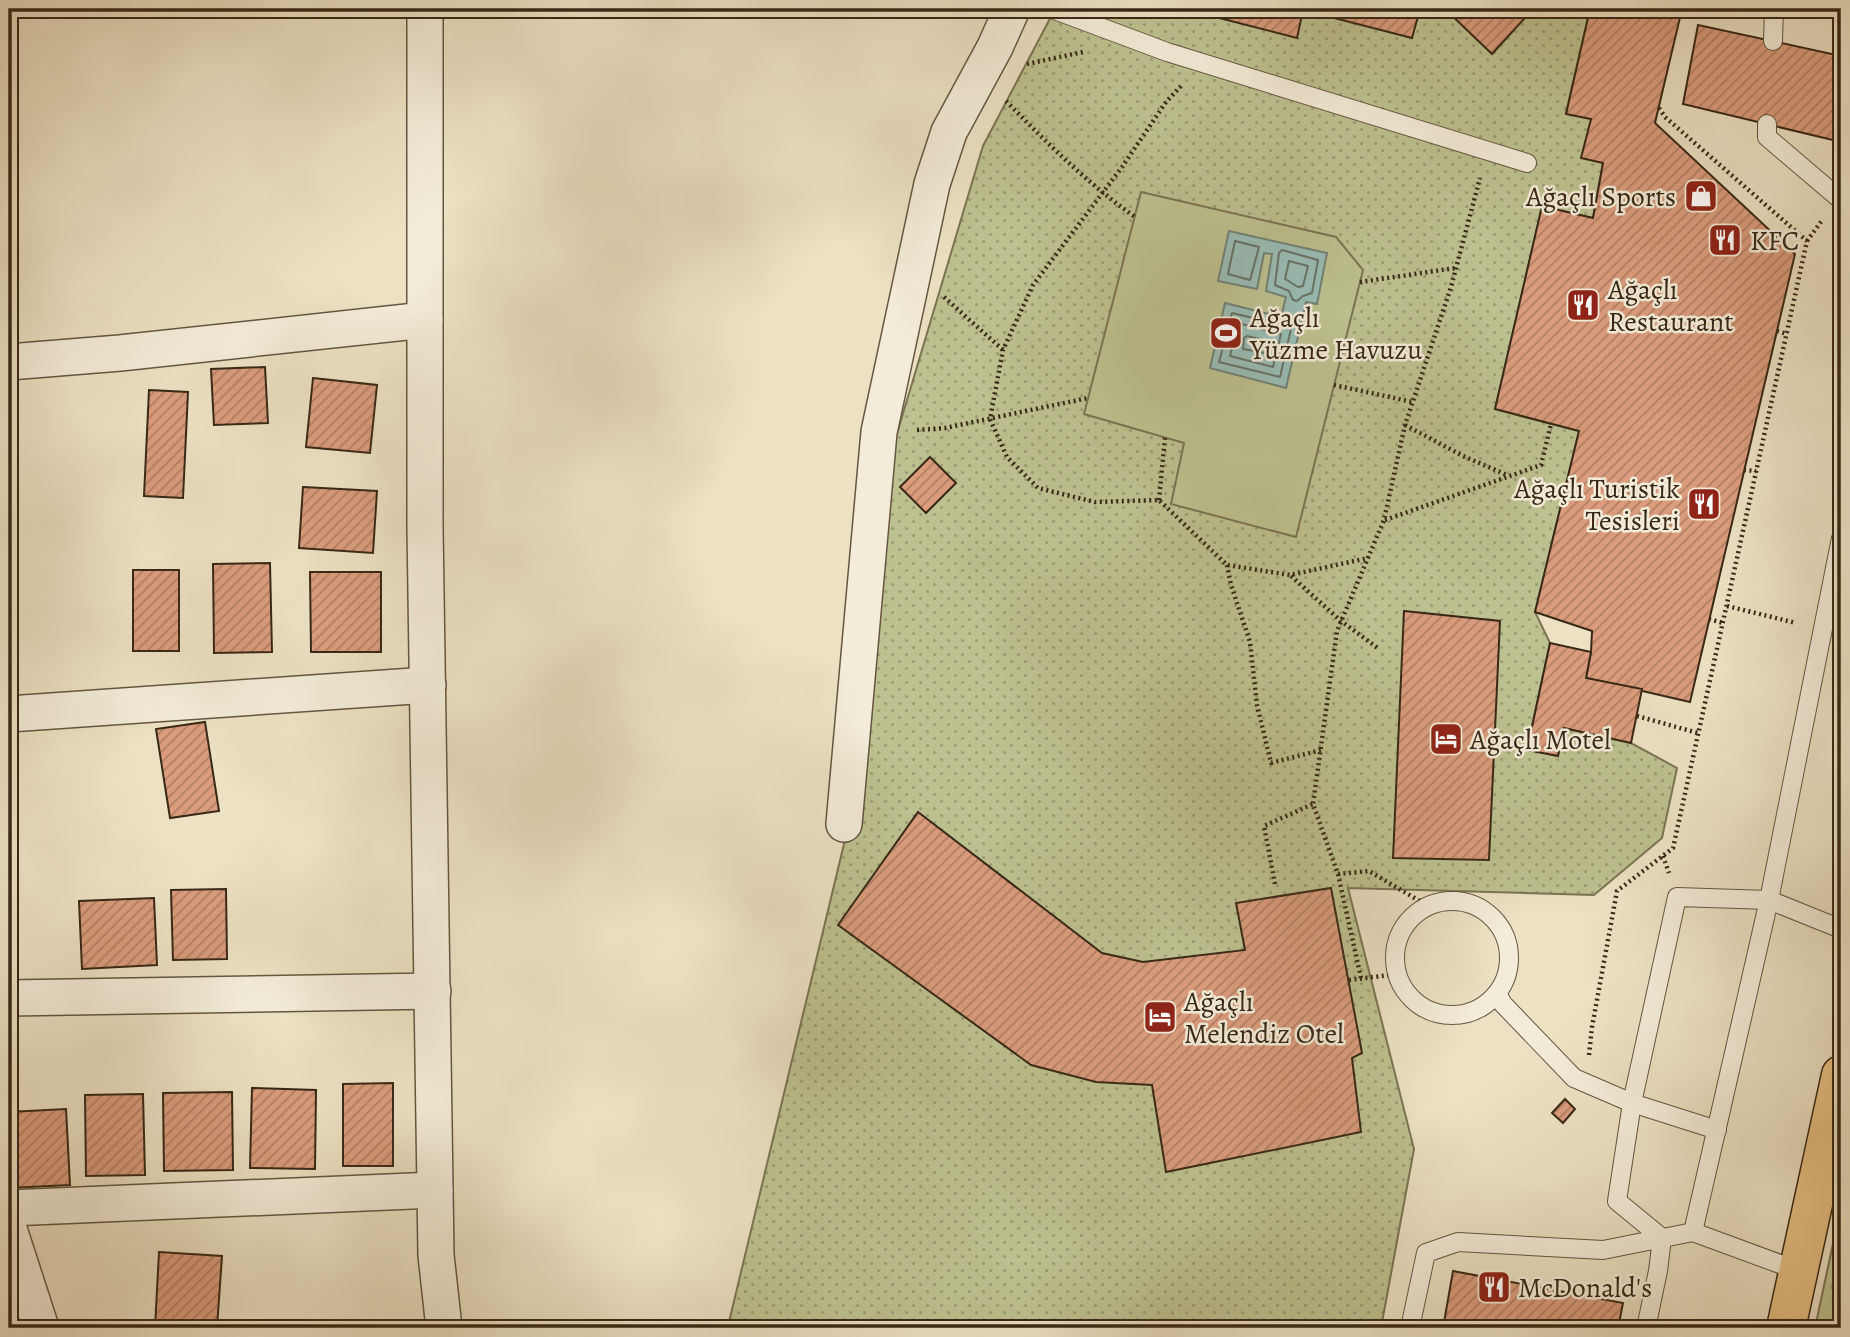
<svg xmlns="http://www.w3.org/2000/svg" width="1850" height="1337" viewBox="0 0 1850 1337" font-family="Alegreya,serif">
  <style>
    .grass { fill: url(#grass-tufts); stroke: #7a7453; stroke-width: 2 }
    .park { fill: url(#park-dots); stroke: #7a7453; stroke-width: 2 }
    .garden { fill: #bdc190; stroke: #7a7453; stroke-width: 2 }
    .water { fill: #99bdb6; stroke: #728176; stroke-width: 2 }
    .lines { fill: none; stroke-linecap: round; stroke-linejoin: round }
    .shore { stroke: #687266; stroke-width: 2 }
    .building { fill: url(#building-hatch); stroke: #382816; stroke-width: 2 }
    .lane-casing { stroke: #655641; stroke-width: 20 }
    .street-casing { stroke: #655641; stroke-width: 38 }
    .highway-casing { stroke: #382816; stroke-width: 41 }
    .path { stroke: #382816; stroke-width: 4.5; stroke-dasharray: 2 3.5; stroke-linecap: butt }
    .lane { stroke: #f3ecd8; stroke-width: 18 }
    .street { stroke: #f3ecd8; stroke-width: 35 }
    .highway { stroke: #e6c082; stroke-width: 38 }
    .labels { text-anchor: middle; stroke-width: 5; stroke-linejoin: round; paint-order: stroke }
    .poi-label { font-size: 28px; fill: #382816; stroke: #f3ecd8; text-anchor: start }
  </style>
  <defs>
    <pattern id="grass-tufts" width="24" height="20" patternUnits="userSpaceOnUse" patternTransform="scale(1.75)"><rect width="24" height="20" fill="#bdc190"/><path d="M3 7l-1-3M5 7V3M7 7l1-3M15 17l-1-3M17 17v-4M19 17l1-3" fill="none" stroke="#9b9d75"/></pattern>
    <pattern id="park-dots" width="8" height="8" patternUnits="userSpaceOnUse" patternTransform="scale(1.75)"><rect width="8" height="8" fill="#bdc190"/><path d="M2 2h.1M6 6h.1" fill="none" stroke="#9b9d75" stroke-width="1.8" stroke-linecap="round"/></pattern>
    <pattern id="building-hatch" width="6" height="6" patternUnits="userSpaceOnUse" patternTransform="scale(1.75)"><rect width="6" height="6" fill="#da9c7d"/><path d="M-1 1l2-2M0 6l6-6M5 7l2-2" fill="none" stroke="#b27f65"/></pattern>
  </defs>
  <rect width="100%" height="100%" fill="#ece1c3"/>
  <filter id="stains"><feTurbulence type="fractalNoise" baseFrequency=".00286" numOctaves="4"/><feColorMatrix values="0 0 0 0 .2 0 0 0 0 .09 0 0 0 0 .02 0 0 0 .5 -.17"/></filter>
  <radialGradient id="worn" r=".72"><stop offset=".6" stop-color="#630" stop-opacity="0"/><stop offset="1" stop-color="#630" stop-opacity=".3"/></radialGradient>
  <path class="grass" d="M1841,1206v122h-26z"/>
  <path class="park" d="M1055,9h535l-24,104 25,6 12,44 -10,55 -51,-11 -47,202 84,22 -44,181 15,31 -23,106 31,7 6,-28 67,15 46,25 -15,70 -68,57 -246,-7 66,261 -33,179h-623l-29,-6 134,-557 27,-308 93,-311z"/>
  <path class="garden" d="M1141,192l195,45 27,33 -67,267 -125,-33 13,-61 -100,-29z"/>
  <path class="water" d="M1229,231l98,22 -10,51 -11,-2 -20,86 -76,-20 15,-65 56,14 5,-20 -20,-6 6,-37 -8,-1 -7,36 -39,-8z"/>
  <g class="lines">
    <g class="shore">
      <path d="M1235,241l24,6 -9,33 -22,-6z"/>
      <path d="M1282,250l36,10 -6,33 -9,3 -6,5 -4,-1 -4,-9 -14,-6 4,-32z"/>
      <path d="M1289,261l19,5 -5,20 -5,1 -13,-8z"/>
      <path d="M1232,313l47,11 10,-5 4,1 -13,57 -61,-15z"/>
      <path d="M1238,323l43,11 -8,33 -43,-11z"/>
      <path d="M1247,336l21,5 -2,12 -23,-4 1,-11z"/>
    </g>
  </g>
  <g class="building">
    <path d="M1197,9h223l-8,29 -109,-28 -6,28 -101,-26z"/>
    <path d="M1445,9h88l-41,45z"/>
    <path d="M1590,9h92l-27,114 140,131 -105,448 -104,-24 5,-26 1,-21 -57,-19 44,-181 -84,-22 47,-203 51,12 10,-55 -22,-5 10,-39 -25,-5z"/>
    <path d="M1698,25l143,31v86l-158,-38z"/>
    <path d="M265,367l3,56 -54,2 -3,-56z"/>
    <path d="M313,378l64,7 -7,68 -64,-6z"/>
    <path d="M149,390l39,2 -5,106 -39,-2z"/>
    <path d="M930,457l26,26 -30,30 -26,-26z"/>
    <path d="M303,487l74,4 -4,62 -74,-5z"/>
    <path d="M270,563l2,89 -58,1 -1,-89z"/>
    <rect x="133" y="570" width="46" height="81"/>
    <path d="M310,572h71v80h-70z"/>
    <path d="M1404,611l96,10 -11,239 -96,-2z"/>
    <path d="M1550,643l41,9 -5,26 56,11 -11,54 -67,-15 -6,28 -31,-6z"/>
    <path d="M205,722l14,89 -49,7 -14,-89z"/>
    <path d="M918,812l184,141 41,9 102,-12 -9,-47 95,-15 31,165 -10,5 9,74 -195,40 -14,-87 -56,-3 -65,-17 -193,-140z"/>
    <path d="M226,889l1,70 -54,1 -2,-70z"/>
    <path d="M154,898l3,67 -75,4 -3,-68z"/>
    <path d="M393,1083v83h-50v-82z"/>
    <path d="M252,1088l64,2 -1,79 -65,-1z"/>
    <path d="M232,1092l1,78 -69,1 -1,-78z"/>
    <path d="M143,1094l2,81 -59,1 -1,-81z"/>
    <path d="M1565,1099l10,10 -12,14 -11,-10z"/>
    <path d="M66,1109l4,76 -61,3v-76z"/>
    <path d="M159,1252l63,4 -5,72h-62z"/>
    <path d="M1453,1271l170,32 -5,25h-175z"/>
  </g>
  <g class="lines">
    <defs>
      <g id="lane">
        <path d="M1052,9l115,43 360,111"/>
        <path d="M1773,41l1,-32"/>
        <path d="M1767,124v13l74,63"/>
        <circle cx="1452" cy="958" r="57"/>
        <path d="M1497,994l6,10 71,74 58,25 85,27"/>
        <path d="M1693,1232l76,-332 72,-362"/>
        <path d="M1410,1328l16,-75 32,-11 145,8 90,-18 106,39"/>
        <path d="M1646,1328l12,-57 4,-33 -45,-37 15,-98 45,-206 92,3 72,29"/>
      </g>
      <g id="street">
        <path d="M425,9v518l11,728 8,73"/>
        <path d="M9,362l111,-9 305,-33"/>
        <path d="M9,714l419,-29"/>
        <path d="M844,824l35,-392 53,-248 17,-52 46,-85 17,-38"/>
        <path d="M9,998l424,-7"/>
        <path d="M9,1208l426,-18"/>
        <path d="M9,1229l32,99"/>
      </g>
      <path id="highway" d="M1786,1328l55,-253"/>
    </defs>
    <use href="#lane" class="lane-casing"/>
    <use href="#street" class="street-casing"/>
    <use href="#highway" class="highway-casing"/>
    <g class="path">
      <path d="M1027,64l56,-12"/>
      <path d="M1181,86l-15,16 -44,65 -89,118 -30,65 -13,69 17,38 31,31 57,14 64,-2 68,65 63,10 78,-17"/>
      <path d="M1006,101c42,43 80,81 129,116"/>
      <path d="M1807,241l16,-22"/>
      <path d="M1360,282l96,-14"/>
      <path d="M944,297l59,53"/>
      <path d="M1777,331l10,3"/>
      <path d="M1334,385l79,17"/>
      <path d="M1405,425l58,31 44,19"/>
      <path d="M917,430l28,-2 143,-30"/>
      <path d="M1744,470l12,1"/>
      <path d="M1159,500l6,-62"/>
      <path d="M1385,520l156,-55 10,-41"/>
      <path d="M1227,565l4,20 19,57 7,63 14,58 50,-13"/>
      <path d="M1291,576l50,45 38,28"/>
      <path d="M1727,606l69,17"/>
      <path d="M1709,619l14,4"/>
      <path d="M1637,716l61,17"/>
      <path d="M1663,856l6,17"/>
      <path d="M1338,874l31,-3 59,35"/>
      <path d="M1275,884l-11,-58 49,-22"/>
      <path d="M1361,978l-23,-104 -25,-70 24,-173 47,-111 21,-95 46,-138 29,-109"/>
      <path d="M1349,980l49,-6"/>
      <path d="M1589,1055l3,-28 25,-136 56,-43 134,-607 -142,-124 -6,-9"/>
    </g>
    <use href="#lane" class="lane"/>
    <use href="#street" class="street"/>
    <use href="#highway" class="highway"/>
  </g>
  <defs>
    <symbol id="shop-square" viewBox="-11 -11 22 22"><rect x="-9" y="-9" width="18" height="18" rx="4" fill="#8f2418" stroke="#f3ecd8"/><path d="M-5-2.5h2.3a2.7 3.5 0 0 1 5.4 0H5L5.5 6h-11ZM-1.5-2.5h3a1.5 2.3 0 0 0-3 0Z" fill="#fff"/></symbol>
    <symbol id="restaurant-square" viewBox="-11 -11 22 22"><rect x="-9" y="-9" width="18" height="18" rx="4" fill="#8f2418" stroke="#f3ecd8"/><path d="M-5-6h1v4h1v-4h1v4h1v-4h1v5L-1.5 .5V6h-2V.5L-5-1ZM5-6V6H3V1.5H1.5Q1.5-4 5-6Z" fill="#fff"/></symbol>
    <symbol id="stadium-square" viewBox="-11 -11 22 22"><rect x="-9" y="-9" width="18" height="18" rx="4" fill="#8f2418" stroke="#f3ecd8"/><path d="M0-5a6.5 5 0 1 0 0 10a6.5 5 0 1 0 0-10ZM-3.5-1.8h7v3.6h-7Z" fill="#fff"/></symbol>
    <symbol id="hotel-square" viewBox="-11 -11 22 22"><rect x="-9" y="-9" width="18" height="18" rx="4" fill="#8f2418" stroke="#f3ecd8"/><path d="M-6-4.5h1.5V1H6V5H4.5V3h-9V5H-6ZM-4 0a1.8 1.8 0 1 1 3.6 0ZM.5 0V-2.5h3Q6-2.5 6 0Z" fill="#fff"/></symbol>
  </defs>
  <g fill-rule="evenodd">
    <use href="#shop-square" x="1682" y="177" width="38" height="38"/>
    <use href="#restaurant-square" x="1706" y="221" width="38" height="38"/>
    <use href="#restaurant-square" x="1564" y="286" width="38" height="38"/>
    <use href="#stadium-square" x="1207" y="314" width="38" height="38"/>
    <use href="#restaurant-square" x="1685" y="485" width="38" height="38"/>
    <use href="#hotel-square" x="1427" y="720" width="38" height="38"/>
    <use href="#hotel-square" x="1141" y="998" width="38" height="38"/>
    <use href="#restaurant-square" x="1475" y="1268" width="38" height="38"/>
  </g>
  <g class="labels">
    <g class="poi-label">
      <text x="1676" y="206" text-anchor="end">Ağaçlı Sports</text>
      <text x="1750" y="250">KFC</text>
      <text x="1608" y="299">Ağaçlı<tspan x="1608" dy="32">Restaurant</tspan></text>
      <text x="1250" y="327">Ağaçlı<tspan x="1250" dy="32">Yüzme Havuzu</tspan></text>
      <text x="1680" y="498" text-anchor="end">Ağaçlı Turistik<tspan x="1680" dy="32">Tesisleri</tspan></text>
      <text x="1470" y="749">Ağaçlı Motel</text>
      <text x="1184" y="1011">Ağaçlı<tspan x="1184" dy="32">Melendiz Otel</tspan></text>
      <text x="1518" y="1297">McDonald's</text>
    </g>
  </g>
  <rect width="1850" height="1337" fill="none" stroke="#ece1c3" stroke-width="35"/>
  <rect x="10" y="10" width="1829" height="1316" fill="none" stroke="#382816" stroke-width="3.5"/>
  <rect x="18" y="18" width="1815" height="1302" fill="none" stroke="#382816" stroke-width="2"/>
  <rect width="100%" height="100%" filter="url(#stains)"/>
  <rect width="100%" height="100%" fill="url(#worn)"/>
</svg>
